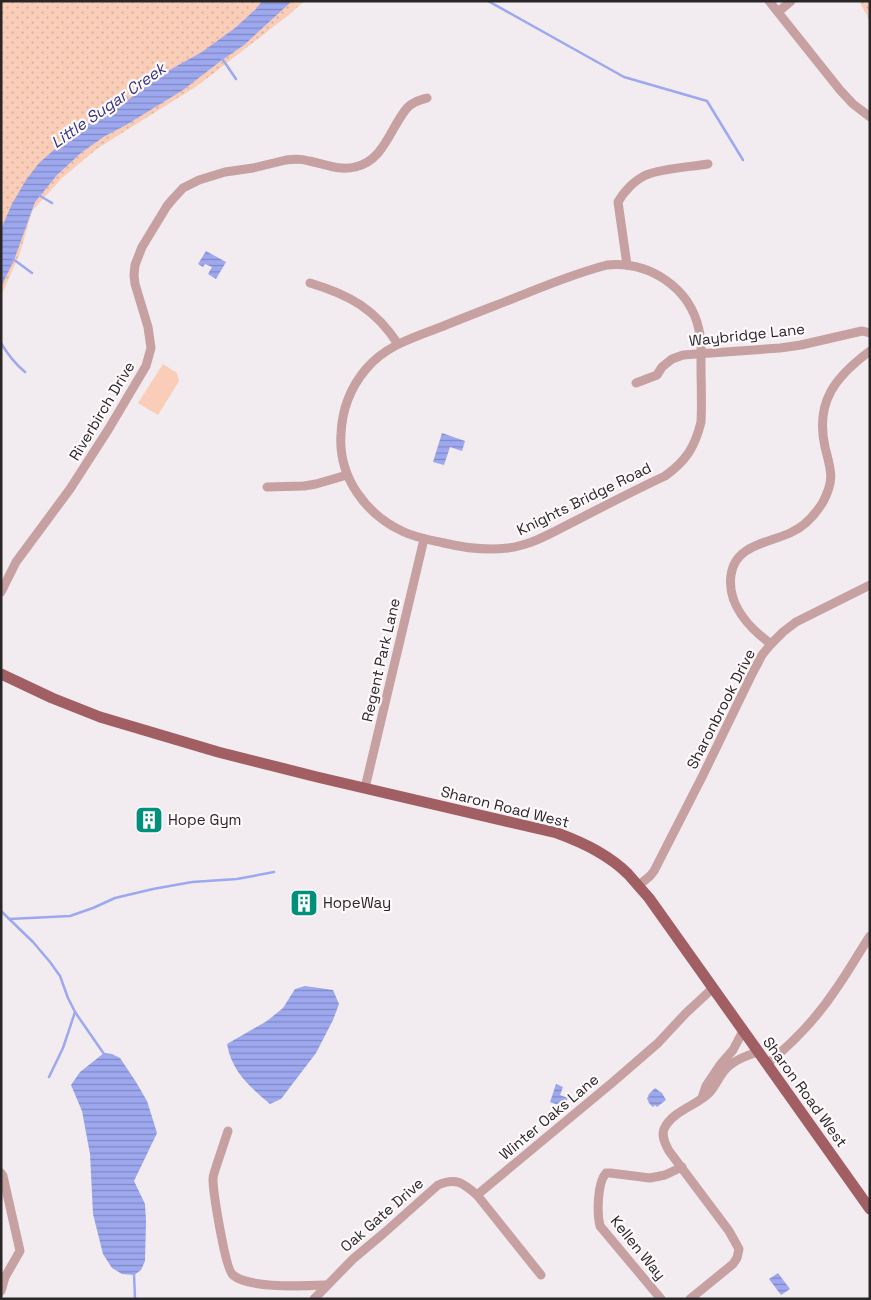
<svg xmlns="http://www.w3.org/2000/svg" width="871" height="1300" viewBox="0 0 871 1300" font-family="'Space Grotesk',sans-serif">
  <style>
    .green { fill: #f9cdb7 }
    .park { fill: url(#park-dots) }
    .water { fill: url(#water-rules) }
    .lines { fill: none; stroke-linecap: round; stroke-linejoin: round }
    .stream { stroke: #9da8ef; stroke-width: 2.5 }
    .minor { stroke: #c7a0a1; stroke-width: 9 }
    .major { stroke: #a15e63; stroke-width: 11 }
    .labels { text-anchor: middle; stroke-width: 4.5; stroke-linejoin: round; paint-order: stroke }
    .street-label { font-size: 15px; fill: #292628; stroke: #fff9fc }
    .poi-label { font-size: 15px; fill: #292628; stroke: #fff9fc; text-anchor: start }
    .water-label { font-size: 16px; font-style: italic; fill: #323586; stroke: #fff9fc }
  </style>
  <defs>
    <pattern id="park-dots" width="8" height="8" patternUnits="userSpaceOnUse" patternTransform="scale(1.25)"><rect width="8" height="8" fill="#f9cdb7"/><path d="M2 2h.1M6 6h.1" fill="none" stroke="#d5b09d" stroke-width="1.8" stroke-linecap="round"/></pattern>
    <pattern id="water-rules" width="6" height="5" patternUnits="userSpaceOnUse" patternTransform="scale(1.25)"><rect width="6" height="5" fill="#9da8ef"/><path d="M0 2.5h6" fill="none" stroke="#8089c2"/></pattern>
  </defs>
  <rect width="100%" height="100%" fill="#f2ebef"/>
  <path class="green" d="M163,364l14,9 2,8 -21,34 -20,-12z"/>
  <g class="park">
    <path d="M1,1h303l-14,13 -93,72 -99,62 -36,30 -30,33 -12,42 -19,43z"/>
    <path d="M861,1h9v20l-10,-18z"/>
  </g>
  <g class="water">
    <path d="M262,1h30l-48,44 -22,15 -39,30 -57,35 -21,11 -23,16 -25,23 -22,27 -21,58 -13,27v-58l11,-25 14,-24 13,-17 39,-34 36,-19 52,-38 36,-20 33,-24 21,-19z"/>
    <path d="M206,251l20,11 -10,17 -8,-5 4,-7 -7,-3 -2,3 -5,-3z"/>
    <path d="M442,433l23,8 -3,10 -12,-4 -6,18 -11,-3z"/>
    <path d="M305,986l28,4 6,14 -6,16 -17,33 -35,46 -11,5c-21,-18 -38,-32 -43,-60l40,-23 16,-13 12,-19z"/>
    <path d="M104,1053l8,1 8,4 16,24 11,19 10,32 -23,48 11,23 1,17 -1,40 -4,9 -7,5 -12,-1 -10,-6 -9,-14 -10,-40 -3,-60 -8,-43 -11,-26 9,-13z"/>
    <path d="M556,1084l7,3 -3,8 8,3 -4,9 -14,-5z"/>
    <path d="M655,1088l4,3 3,2 4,7 -9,7 -2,-2 -2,2c-3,-2 -5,-5 -6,-9l2,-2 -1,-1z"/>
    <path d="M778,1273l12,16 -9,6 -12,-16z"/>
  </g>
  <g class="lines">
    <g class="stream">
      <path d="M488,1l136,76 83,24 36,59"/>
      <path d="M221,57l15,22"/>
      <path d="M37,194l15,9"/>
      <path d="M13,259l19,14"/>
      <path d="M1,343c7,12 13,20 24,29"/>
      <path d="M1,911l32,31 17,20 10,14 8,22 7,14 29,42"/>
      <path d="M9,919l61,-3 23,-8 22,-10 38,-9 39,-7 45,-3 37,-7"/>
      <path d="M49,1077l14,-29 12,-36"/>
      <path d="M134,1273l1,26"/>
    </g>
    <g class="minor">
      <path d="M769,1l71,89 13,14 17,13"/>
      <path d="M778,12l13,-11"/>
      <path d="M607,265c42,-4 83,22 92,65 3,11 2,23 2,34 0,20 1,39 0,58 -6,25 -15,39 -36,54 -30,14 -59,29 -88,44 -22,11 -44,25 -69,28 -22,3 -43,0 -64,-5 -13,-3 -27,-5 -40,-11 -38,-17 -66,-55 -63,-98 1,-24 9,-46 25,-65 19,-23 48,-32 75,-42 17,-7 35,-14 53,-21 37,-14 74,-31 113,-41z"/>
      <path d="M627,265l-9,-63c6,-11 17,-22 28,-27 17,-7 44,-8 62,-11"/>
      <path d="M310,283c40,12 65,26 88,61"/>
      <path d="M636,383l21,-8 5,-8 10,-8 11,-4 97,-7 21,-3 61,-14 8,2"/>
      <path d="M267,487l37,-1 12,-2 31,-9"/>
      <path d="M1,592l15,-30 54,-73 38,-59 38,-64 5,-18 -3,-21 -13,-43 -1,-9 1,-10 7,-18 25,-41 5,-6 11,-12 16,-8 26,-8 28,-4 33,-8c8,-1 16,-1 23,1 16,3 30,10 46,6 29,-6 35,-39 52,-59 5,-6 13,-8 20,-10"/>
      <path d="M771,644c-22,-16 -44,-40 -40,-69 4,-30 37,-32 59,-42 14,-6 25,-18 33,-31 12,-23 8,-31 2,-55 -10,-45 10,-70 45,-96"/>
      <path d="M365,788l59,-249"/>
      <path d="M638,886l12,-10 4,-5 49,-96 48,-99 11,-21 9,-11 12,-12 13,-10 74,-37"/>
      <path d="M767,1064c27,-22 50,-46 69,-75 12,-17 22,-35 34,-53"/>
      <path d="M702,1098l4,-12 14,-21 13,-15 10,-19"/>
      <path d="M228,1131c-4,12 -8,24 -12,36 -1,4 -3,8 -3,12 0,12 12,90 20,96 16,14 72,11 94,10"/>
      <path d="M1,1173l2,3 17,75 -15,26 -4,14"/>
      <path d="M541,1275l-64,-80 136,-113 45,-39 28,-30 27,-25"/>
      <path d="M314,1299l39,-40 31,-26 54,-48c18,-8 25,-2 39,10"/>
      <path d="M661,1299l-61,-73c-3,-12 -3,-43 6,-53h4l40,5 15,-3 17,-8"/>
      <path d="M690,1299l43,-35 4,-6 2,-9 -10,-18 -60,-80c-3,-6 -8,-14 -5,-22 8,-18 32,-23 45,-36 8,-8 11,-21 21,-28 9,-7 18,-10 28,-13"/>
    </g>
    <path class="major" d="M1,674l51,24 48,19 118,35 99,25 240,56c25,9 52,22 71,41 7,8 14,16 21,24l221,311"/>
  </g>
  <defs>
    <symbol id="building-square" viewBox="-11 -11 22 22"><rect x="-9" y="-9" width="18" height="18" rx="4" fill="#00907c" stroke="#fff9fc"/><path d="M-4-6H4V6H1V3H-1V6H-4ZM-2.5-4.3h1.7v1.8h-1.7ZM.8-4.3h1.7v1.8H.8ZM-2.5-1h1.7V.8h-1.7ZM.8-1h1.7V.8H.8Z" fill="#fff"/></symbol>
  </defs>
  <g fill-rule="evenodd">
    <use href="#building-square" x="133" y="804" width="32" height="32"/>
    <use href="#building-square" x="288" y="887" width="32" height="32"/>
  </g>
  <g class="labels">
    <g class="street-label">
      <text transform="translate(747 335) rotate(-6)" y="5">Waybridge Lane</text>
      <text transform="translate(102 411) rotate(-59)" y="5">Riverbirch Drive</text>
      <text transform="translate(584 499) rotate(-26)" y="5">Knights Bridge Road</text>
      <text transform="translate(381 660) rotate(-77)" y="5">Regent Park Lane</text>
      <text transform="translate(721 709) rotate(-63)" y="5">Sharonbrook Drive</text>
      <text transform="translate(505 807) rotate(14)" y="5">Sharon Road West</text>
      <text transform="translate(805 1092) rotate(54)" y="5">Sharon Road West</text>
      <text transform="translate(549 1117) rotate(-40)" y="5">Winter Oaks Lane</text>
      <text transform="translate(382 1215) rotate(-41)" y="5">Oak Gate Drive</text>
      <text transform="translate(638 1248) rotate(51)" y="5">Kellen Way</text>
    </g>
    <g class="poi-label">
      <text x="168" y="825">Hope Gym</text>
      <text x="323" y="908">HopeWay</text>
    </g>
    <g class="water-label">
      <text transform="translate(108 105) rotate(-35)" y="6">Little Sugar Creek</text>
    </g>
  </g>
  <rect width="871" height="1300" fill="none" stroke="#292628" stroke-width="5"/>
</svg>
